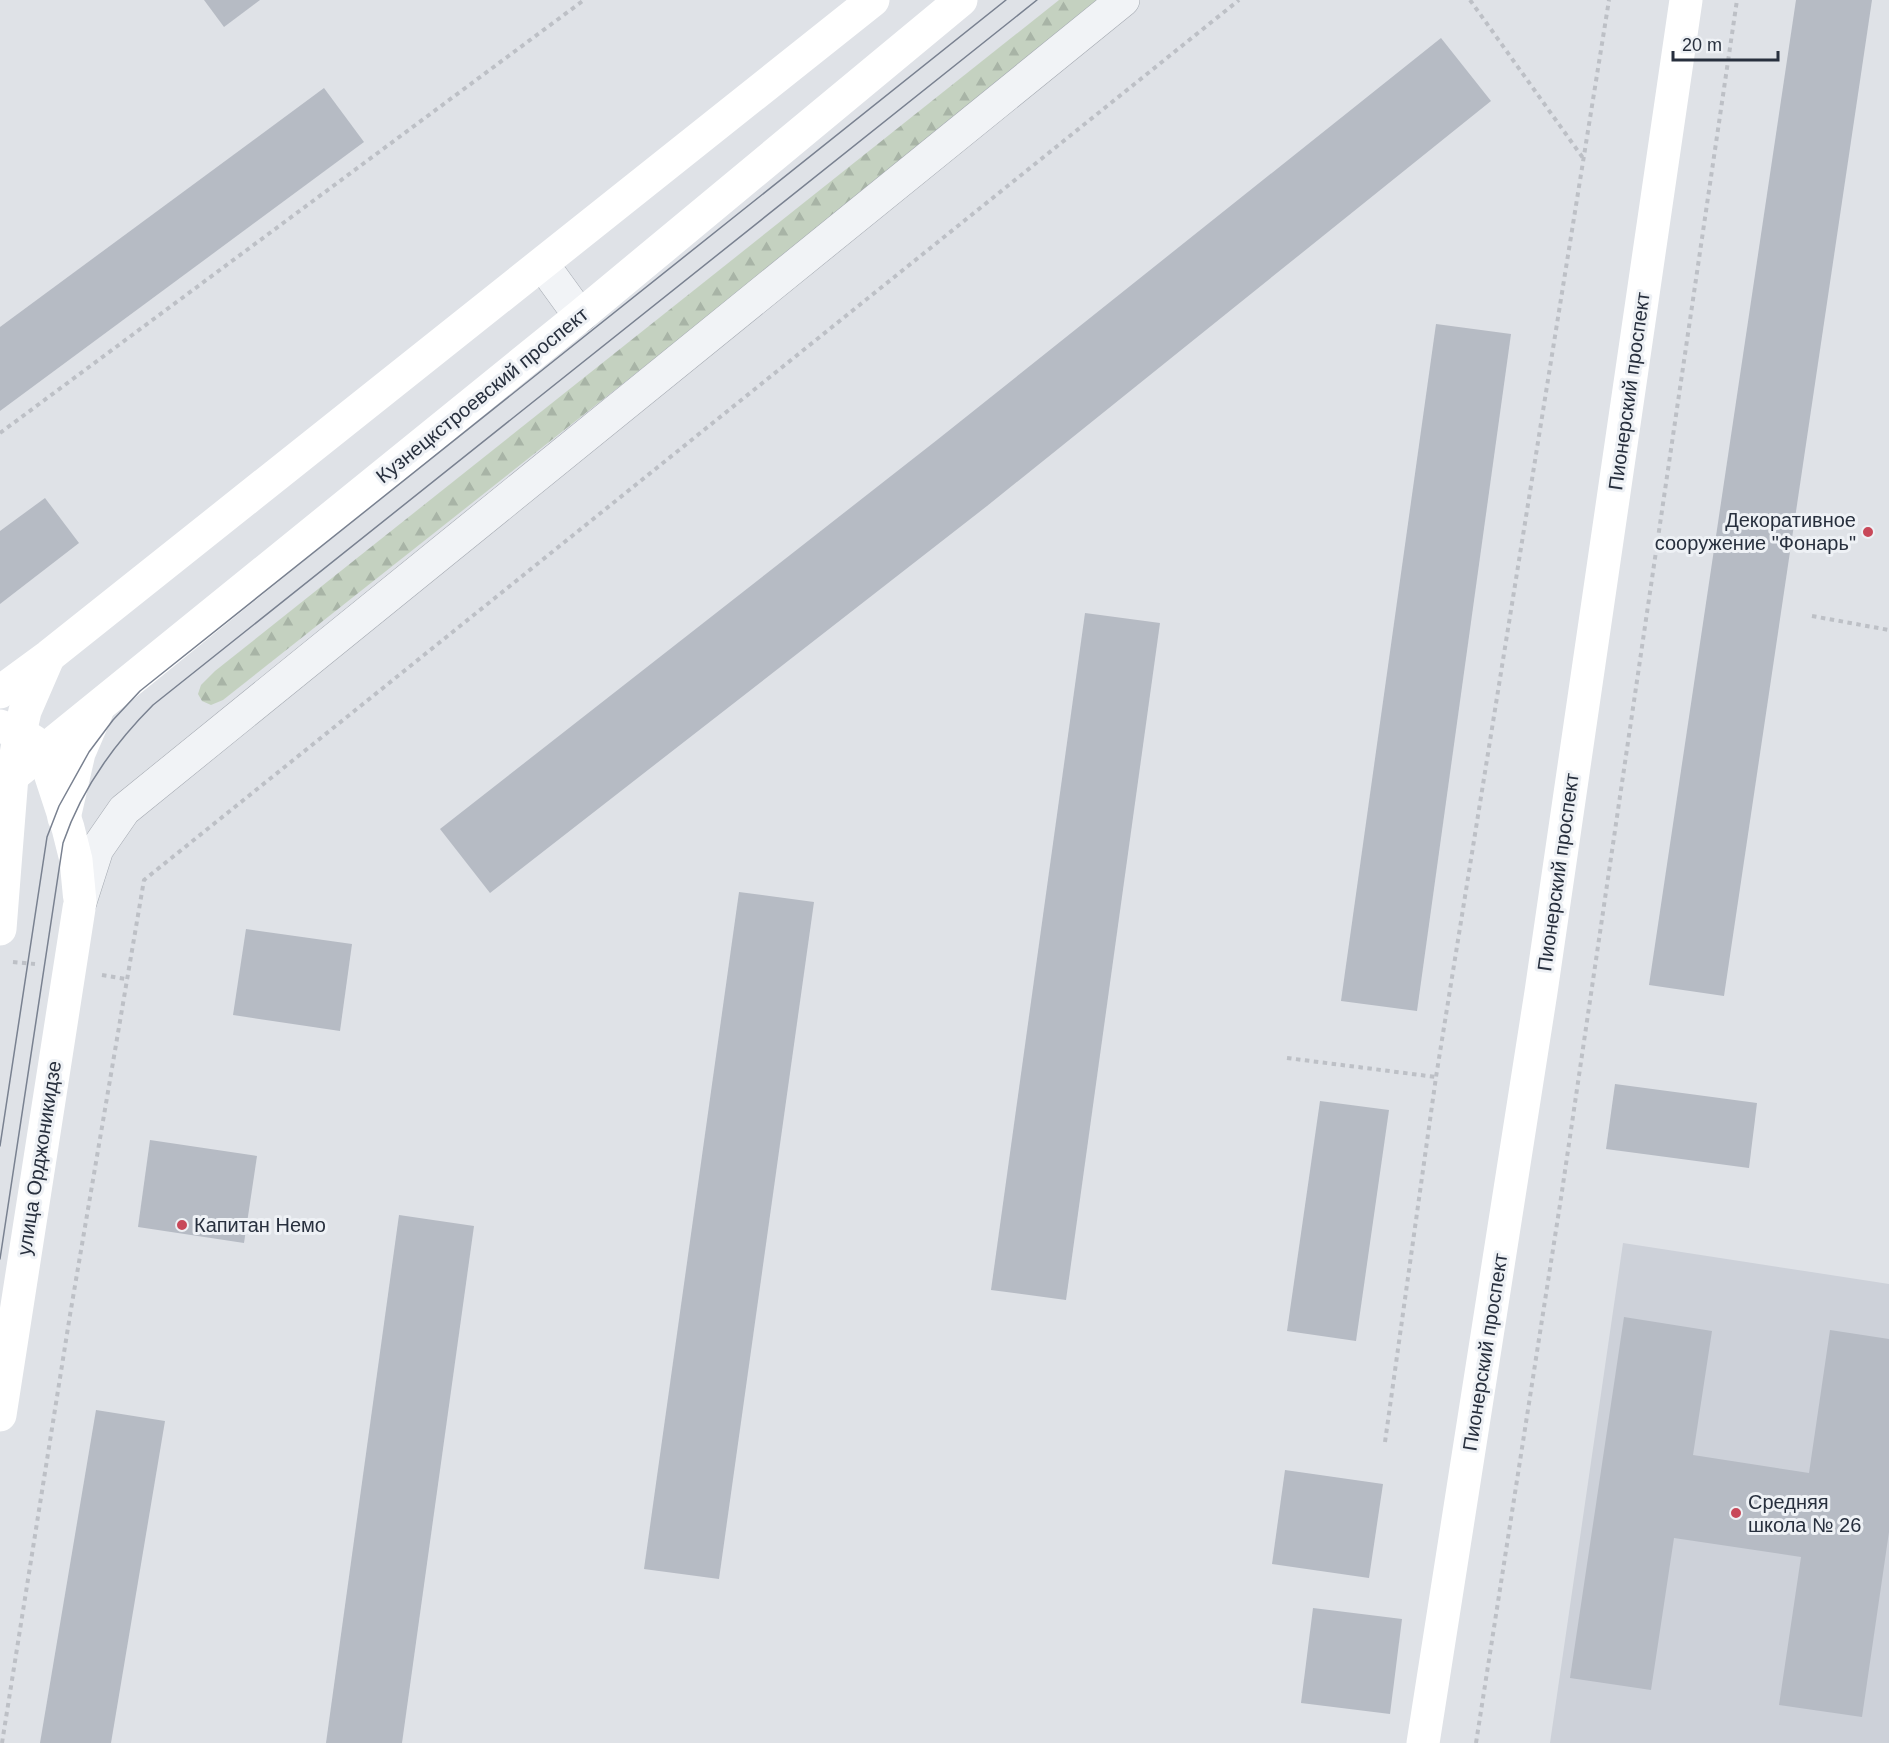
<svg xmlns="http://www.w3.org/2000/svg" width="1889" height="1743" viewBox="0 0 1889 1743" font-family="Arial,sans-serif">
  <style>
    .built { fill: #cdd1d9 }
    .forest { fill: url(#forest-firs) }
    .building { fill: #b6bbc4 }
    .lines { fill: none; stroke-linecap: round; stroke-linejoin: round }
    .street-casing { stroke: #a4a9b1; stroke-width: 34 }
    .path { stroke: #bdc0c6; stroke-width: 4; stroke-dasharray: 4.5 4.5; stroke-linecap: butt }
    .street { stroke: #f1f3f6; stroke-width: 33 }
    .secondary { stroke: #fff; stroke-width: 33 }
    .tram { stroke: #798190; stroke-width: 1.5 }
    .poi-dot { fill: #c84859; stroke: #eef1f5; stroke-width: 2 }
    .labels { text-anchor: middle; stroke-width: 6; stroke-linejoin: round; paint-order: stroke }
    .street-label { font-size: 20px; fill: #28303e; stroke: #eef1f5 }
    .poi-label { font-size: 20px; fill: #28303e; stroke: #eef1f5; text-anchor: start }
  </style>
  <defs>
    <pattern id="forest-firs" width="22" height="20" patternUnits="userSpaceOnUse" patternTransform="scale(1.5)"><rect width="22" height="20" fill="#c4d1c0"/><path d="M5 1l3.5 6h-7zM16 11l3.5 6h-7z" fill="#a8b4a6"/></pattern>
  </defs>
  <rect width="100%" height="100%" fill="#dfe2e7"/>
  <path class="built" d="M1623,1243l266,41v459h-339z"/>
  <path class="forest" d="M1059,0h49l-885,700 -12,5 -9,-4 -4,-7 3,-9 14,-14z"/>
  <g class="building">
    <path d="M204,0h56l-36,27z"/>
    <path d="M1796,0h76l-148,996 -75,-11z"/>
    <path d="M1441,38l50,63 -504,405 -497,387 -50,-64 497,-389z"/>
    <path d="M324,88l40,54 -364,269v-84z"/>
    <path d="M1436,324l75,10 -94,677 -76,-10z"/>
    <path d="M45,498l34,45 -79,61v-73z"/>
    <path d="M1085,613l75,10 -94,677 -75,-10z"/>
    <path d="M739,892l75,10 -95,677 -75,-10z"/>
    <path d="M246,929l106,15 -12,87 -107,-16z"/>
    <path d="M1615,1084l142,19 -8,65 -143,-19z"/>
    <path d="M1320,1101l69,9 -33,231 -69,-10z"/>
    <path d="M150,1140l107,16 -13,87 -106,-16z"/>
    <path d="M399,1215l75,11 -72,517h-76z"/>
    <path d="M1624,1317l88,14 -19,124 116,18 21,-143 59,9v193l-27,185 -83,-12 22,-148 -127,-19 -23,152 -81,-12z"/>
    <path d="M96,1410l69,11 -54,322h-71z"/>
    <path d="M1285,1470l98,14 -14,94 -97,-14z"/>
    <path d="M1313,1608l89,11 -12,95 -89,-11z"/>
  </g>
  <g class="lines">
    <defs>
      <g id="street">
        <path d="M543,265l37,51"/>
        <path d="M80,902l17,-53 27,-39 999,-810"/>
      </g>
    </defs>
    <use href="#street" class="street-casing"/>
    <g class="path">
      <path d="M1470,0l113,158"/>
      <path d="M0,433l584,-433"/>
      <path d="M1812,616l77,14"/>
      <path d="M13,962l22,2"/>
      <path d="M102,975l24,4"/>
      <path d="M1287,1058l149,19"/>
      <path d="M1385,1442l51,-365 173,-1077"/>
      <path d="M2,1743l68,-428 74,-435 1095,-880"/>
      <path d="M1476,1743l85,-545 176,-1198"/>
    </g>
    <use href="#street" class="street"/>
    <g class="secondary">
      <path d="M0,692l49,-36 824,-656"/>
      <path d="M0,726l20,7 13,8 10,11 25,76 8,32 4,42 -80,513"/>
      <path d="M0,786l580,-470 381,-316"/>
      <path d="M64,818l15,-65 18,-42"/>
      <path d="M0,929l12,-153 8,-43 5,-22 23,-53"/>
      <path d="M1423,1743l118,-751 145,-992"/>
    </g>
    <g class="tram">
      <path d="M0,1146l47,-309 12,-31 30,-54 24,-32 27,-29 866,-691"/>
      <path d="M0,1259l63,-416c18,-53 51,-99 90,-138l884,-705"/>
    </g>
  </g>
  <g class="poi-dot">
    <circle cx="1868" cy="532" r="6"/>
    <circle cx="182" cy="1225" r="6"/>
    <circle cx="1736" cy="1513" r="6"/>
  </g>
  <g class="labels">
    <g class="street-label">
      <text transform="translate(1629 391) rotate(-82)" y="7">Пионерский проспект</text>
      <text transform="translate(482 395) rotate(-39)" y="7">Кузнецкстроевский проспект</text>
      <text transform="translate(1558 872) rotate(-82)" y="7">Пионерский проспект</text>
      <text transform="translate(39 1158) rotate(-81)" y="7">улица Орджоникидзе</text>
      <text transform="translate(1485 1352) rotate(-81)" y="7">Пионерский проспект</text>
    </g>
    <g class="poi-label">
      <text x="1856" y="527" text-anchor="end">Декоративное<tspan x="1856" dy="23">сооружение "Фонарь"</tspan></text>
      <text x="194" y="1232">Капитан Немо</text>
      <text x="1748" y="1509">Средняя<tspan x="1748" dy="23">школа № 26</tspan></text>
    </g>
  </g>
  <path d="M1673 51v9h105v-9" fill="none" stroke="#28303e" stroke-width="3"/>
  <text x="1682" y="51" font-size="18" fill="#28303e" stroke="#eef1f5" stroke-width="4.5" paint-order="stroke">20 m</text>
</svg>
